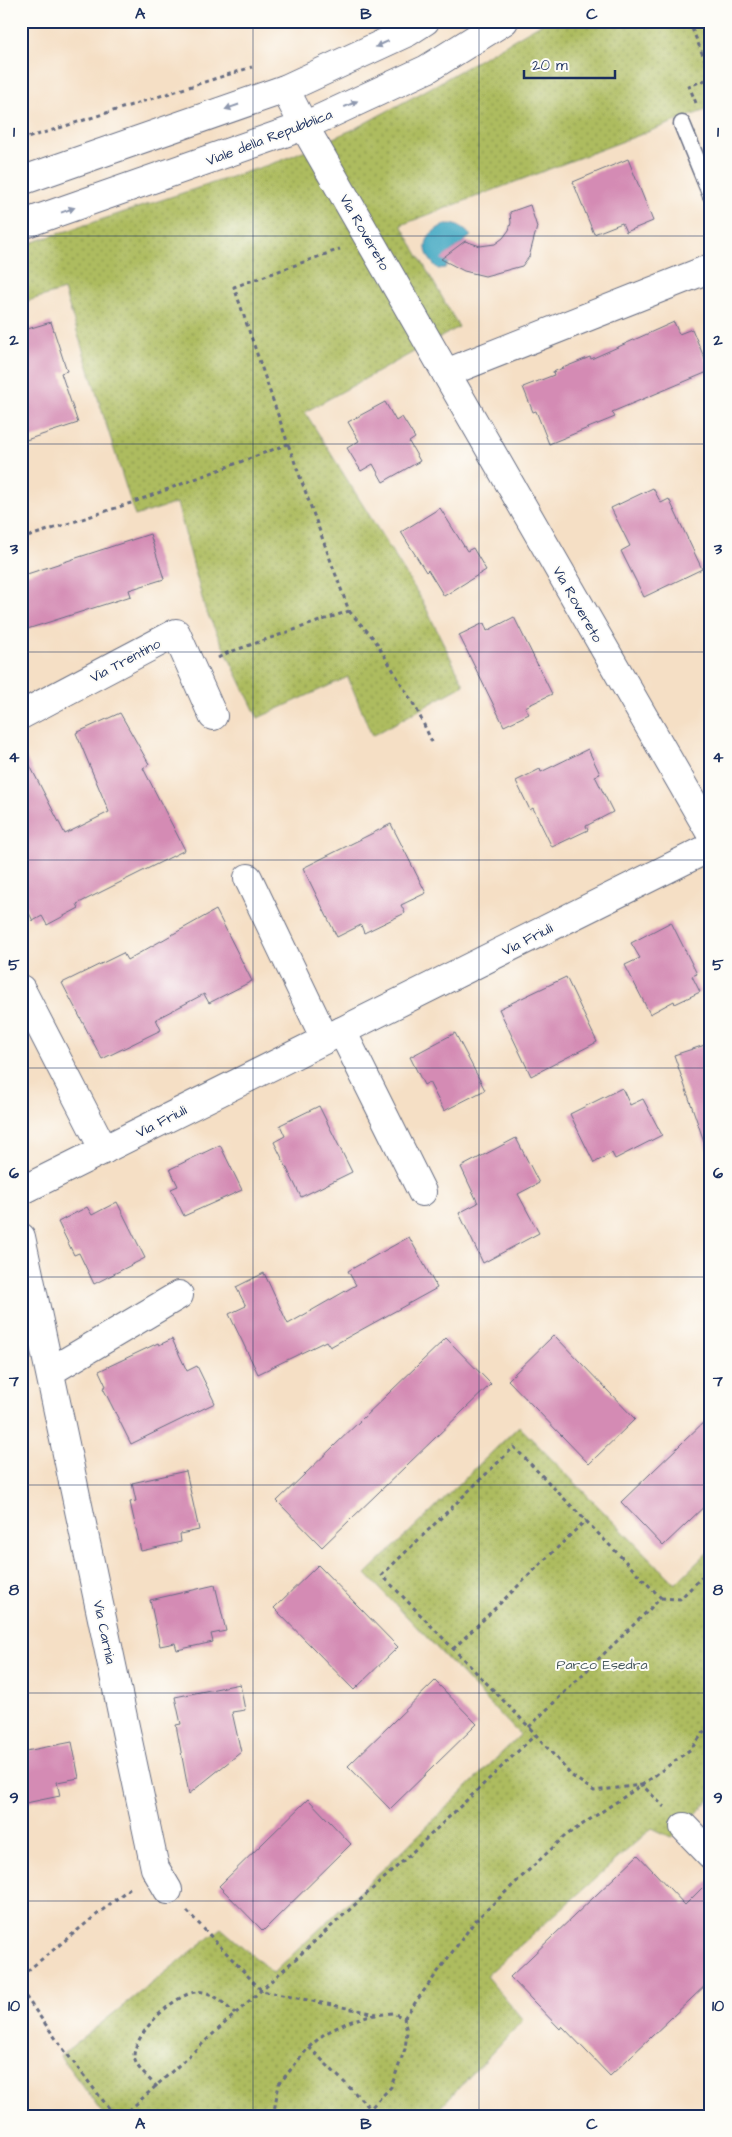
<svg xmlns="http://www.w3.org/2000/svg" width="732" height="2137" viewBox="0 0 732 2137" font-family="'Architects Daughter',sans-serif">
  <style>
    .park { fill: url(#park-dots); stroke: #64765e }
    .water { fill: #42a8c2; stroke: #2e6c90 }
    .building { fill: #d48bb4 }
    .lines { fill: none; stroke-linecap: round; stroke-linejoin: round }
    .service-casing { stroke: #676d82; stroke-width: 19 }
    .minor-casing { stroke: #676d82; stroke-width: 30 }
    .tertiary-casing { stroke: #676d82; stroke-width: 30 }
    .path { stroke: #676d82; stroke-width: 3; stroke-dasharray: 4 4; stroke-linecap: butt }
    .service { stroke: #fff; stroke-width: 16 }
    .minor { stroke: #fff; stroke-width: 28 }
    .tertiary { stroke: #fff; stroke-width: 28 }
    .oneway { fill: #8d97ae }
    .grid { fill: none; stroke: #1b2f5e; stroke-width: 1; stroke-opacity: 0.55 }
    .labels { text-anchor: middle; stroke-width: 4; stroke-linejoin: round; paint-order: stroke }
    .street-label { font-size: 14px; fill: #1b2f5e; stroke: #fdfcf7 }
    .park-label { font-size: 14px; fill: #47595e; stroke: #fdfcf7 }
    .neatline { fill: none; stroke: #1b2f5e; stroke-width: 2 }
    .grid-label { font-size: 16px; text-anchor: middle; font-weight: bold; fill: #1b2f5e }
  </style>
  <defs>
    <pattern id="park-dots" width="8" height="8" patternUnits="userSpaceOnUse" patternTransform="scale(1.25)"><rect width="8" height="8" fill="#adbc5e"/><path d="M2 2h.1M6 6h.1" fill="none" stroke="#8c9951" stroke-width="1.8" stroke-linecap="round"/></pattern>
  </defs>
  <rect width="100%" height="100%" fill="#fdfcf7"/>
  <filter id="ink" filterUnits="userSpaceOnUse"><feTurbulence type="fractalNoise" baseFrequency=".02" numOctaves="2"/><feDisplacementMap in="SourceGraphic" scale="10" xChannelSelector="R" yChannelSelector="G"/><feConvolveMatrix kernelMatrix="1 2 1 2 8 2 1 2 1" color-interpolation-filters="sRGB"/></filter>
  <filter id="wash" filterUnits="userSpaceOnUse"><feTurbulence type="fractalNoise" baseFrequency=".0096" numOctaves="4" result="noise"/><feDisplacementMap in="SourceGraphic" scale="20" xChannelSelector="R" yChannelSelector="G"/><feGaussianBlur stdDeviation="1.12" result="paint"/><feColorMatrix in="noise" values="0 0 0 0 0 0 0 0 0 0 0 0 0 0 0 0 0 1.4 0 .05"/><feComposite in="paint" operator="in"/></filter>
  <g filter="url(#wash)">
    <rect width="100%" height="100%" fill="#f5dfc5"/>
    <g class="park">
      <path d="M546,21h165v87l-310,117 58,102 -154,85 117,188 42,85 -92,51 -24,-59 -90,41 -53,-109 -28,-106 -42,13 -71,-226 -43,13v-57l259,-85 74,-32 76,-41z"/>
      <path d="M519,1426l156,158 36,-35v249l-27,29 -13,10 -19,-9 -166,148 37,44 -91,96h-327l-45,-60 161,-128 52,45 128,-121 119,-117 -154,-161z"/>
    </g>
    <path class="water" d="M446,224c12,0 17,3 25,12l-27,21 5,5 -4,6 -7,1c-19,-18 -15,-35 8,-45z"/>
    <g id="blocks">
      <g class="building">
        <path d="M628,159l25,62 -27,11 -4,-9 -28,11 -21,-52z"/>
        <path d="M530,205l7,22 -8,30 -7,9 -37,10 -21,-5 -23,-12 24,-18 15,5 15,-2 8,-6 6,-8 2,-7 -1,-11z"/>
        <path d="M51,322l16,49 -6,2 17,50 -52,17 -5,-14v-95z"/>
        <path d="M674,322l5,12 13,-5 18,42 -98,41 3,5 -66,27 -13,-33 -3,1 -10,-25 31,-12 -1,-3 37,-15 1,2z"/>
        <path d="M385,402l11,19 6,-4 13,21 -6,4 11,19 -37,21 -10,-18 -12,7 -14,-23 12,-7 -11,-19z"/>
        <path d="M653,488l8,15 8,-4 33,70 -58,28 -23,-46 9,-5 -19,-38z"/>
        <path d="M440,508l27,43 6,-3 13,22 -42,26 -16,-26 -2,2 -25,-40z"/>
        <path d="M150,534l14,45 -35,11 2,6 -110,35v-55z"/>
        <path d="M514,617l38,77 -27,13 4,7 -25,12 -45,-91 25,-12 3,8z"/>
        <path d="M120,713l29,51 -6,4 42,82 -108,54 2,4 -32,17 -5,-9 -9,5 -12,-24v-149l44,86 44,-22 -33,-79z"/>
        <path d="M588,749l12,25 -5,2 18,36 -27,14 2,4 -36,17 -19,-39 -3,2 -14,-29 24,-12 1,3z"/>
        <path d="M391,824l35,69 -25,12 4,8 -41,20 -3,-8 -24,12 -34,-69z"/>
        <path d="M216,910l36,71 -43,22 -5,-9 -48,25 5,11 -59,29 -40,-76 61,-30 4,7z"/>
        <path d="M671,922l26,52 -5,2 8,16 -25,12 -1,-3 -24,13 -25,-49 15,-7 -9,-15z"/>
        <path d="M566,977l31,65 -66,34 -32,-67z"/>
        <path d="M455,1033l30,57 -41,21 -15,-29 -5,3 -14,-28z"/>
        <path d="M711,1043v106l-4,1 -33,-95z"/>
        <path d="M622,1088l8,17 13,-6 19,36 -47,24 -3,-6 -18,10 -24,-49z"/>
        <path d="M319,1106l33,66 -51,25 -27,-55 11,-6 -5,-11z"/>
        <path d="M516,1138l23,45 -21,11 21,39 -56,30 -24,-50 19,-10 -17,-36z"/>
        <path d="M220,1145l22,45 -58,26 -13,-27 7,-3 -8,-17z"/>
        <path d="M117,1202l28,56 -51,26 -15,-31 -5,2 -16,-33 29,-15 5,8z"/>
        <path d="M409,1237l28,51 -107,59 -4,-6 -68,33 -29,-60 17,-8 -10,-19 28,-14 24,51 68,-39 -8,-14z"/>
        <path d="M554,1335l81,84 -46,45 -81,-84z"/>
        <path d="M446,1338l45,46 -169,163 -45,-46z"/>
        <path d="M172,1339l15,32 10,-5 18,37 -84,41 -28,-56 3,-2 -7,-15 59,-28 1,2z"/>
        <path d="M711,1415v85l-48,46 -42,-44z"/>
        <path d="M186,1471l13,59 -19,4 1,8 -40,9 -11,-49 6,-1 -4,-18z"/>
        <path d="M318,1565l80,82 -44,43 -80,-82z"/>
        <path d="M215,1585l11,46 -15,3 2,8 -36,8 -2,-7 -15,3 -10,-46z"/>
        <path d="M435,1681l42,43 -87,85 -42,-43z"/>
        <path d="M240,1684l5,26 -13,2 9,40 -52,42 -13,-69 5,-1 -6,-27z"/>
        <path d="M72,1742l7,36 -22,4 3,14 -39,8v-52z"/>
        <path d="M308,1799l43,45 -88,87 -44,-45z"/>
        <path d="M638,1855l47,50 26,-26v101l-101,96 -48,-50 -2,3 -50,-52z"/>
      </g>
    </g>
  </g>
  <g filter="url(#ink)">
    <use href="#blocks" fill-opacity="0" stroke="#676d82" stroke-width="1"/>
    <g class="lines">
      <defs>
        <path id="service" d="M682,124l29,71"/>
        <g id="minor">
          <path d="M285,89l19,37 407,708"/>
          <path d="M446,373l265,-105"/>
          <path d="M21,715l155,-82 37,83"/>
          <path d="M248,878l77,161"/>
          <path d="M21,989l83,161"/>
          <path d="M342,1031l80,161"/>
          <path d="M21,1191l690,-344"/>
          <path d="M21,1237l134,631 13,22"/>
          <path d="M51,1371l128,-76"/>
          <path d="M684,1827l27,28"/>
        </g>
        <g id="tertiary">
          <path d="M21,181l264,-92 123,-57 17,-11"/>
          <path d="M21,225l283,-99 123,-57 77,-48"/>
        </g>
      </defs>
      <use href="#service" class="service-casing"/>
      <use href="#minor" class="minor-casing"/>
      <use href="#tertiary" class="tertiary-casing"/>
      <g class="path">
        <path d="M689,21l22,54"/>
        <path d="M696,103l-7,-17 22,-8"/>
        <path d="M21,140l231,-73"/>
        <path d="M21,539l110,-36 157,-59 -54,-157 106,-38"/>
        <path d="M349,611l26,29 42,70 16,34"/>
        <path d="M218,658l9,-5 122,-42 -61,-167"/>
        <path d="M661,1598l19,1 31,-31"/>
        <path d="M453,1649l133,-129"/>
        <path d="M529,1727l132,-129 -147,-151 -132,128 147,152 43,49 22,15 48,-6 22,22"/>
        <path d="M187,1911l75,80 115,23"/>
        <path d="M21,1976l110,-89"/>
        <path d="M21,1990l43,60 51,66"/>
        <path d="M404,2018l71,-97 90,-85 77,-51 49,-36 20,-26"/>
        <path d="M309,2047l61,61"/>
        <path d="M157,2087c-7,-8 -22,-19 -23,-31 0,-23 46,-69 69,-64 13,2 23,14 32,22"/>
        <path d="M123,2116l280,-255 132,-126"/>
        <path d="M275,2116l-1,-5 5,-27 30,-37 15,-13 22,-11 21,-7 26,-3 11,5 3,14 -2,17 -14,38 -28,29"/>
      </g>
      <use href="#service" class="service"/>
      <use href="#minor" class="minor"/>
      <use href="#tertiary" class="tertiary"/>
    </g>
    <defs><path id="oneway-solid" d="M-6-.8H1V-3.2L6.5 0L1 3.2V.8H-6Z" transform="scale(1.25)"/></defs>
    <g class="oneway">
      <use href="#oneway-solid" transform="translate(382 44) rotate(155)"/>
      <use href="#oneway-solid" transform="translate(351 104) rotate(-25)"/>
      <use href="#oneway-solid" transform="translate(232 107) rotate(161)"/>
      <use href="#oneway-solid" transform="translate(68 210) rotate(-20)"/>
    </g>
  </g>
  <path class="grid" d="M253,21v2095M479,21v2095M21,236h690M21,444h690M21,652h690M21,860h690M21,1068h690M21,1277h690M21,1485h690M21,1693h690M21,1901h690"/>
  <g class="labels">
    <g class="street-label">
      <text transform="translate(269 137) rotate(-21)" y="5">Viale della Repubblica</text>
      <text transform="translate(365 232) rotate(60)" y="5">Via Rovereto</text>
      <text transform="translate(578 604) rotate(60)" y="5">Via Rovereto</text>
      <text transform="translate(125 660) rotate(-28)" y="5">Via Trentino</text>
      <text transform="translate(527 939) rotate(-27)" y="5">Via Friuli</text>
      <text transform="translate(161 1121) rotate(-27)" y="5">Via Friuli</text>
      <text transform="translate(105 1632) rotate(78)" y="5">Via Carnia</text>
    </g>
    <g class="park-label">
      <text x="602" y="1669">Parco Esedra</text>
    </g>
  </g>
  <rect width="732" height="2137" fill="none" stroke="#fdfcf7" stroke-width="55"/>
  <path d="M524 70v8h91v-8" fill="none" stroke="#1b2f5e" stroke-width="2.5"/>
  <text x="532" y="70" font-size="15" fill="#1b2f5e" stroke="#fdfcf7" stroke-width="4" paint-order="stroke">20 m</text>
  <rect x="28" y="28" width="676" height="2082" class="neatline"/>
  <g class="grid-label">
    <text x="140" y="19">A</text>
    <text x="366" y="19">B</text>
    <text x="592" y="19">C</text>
    <text x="14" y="137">1</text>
    <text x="718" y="137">1</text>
    <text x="14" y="345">2</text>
    <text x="718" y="345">2</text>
    <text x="14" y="554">3</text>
    <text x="718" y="554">3</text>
    <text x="14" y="762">4</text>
    <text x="718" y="762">4</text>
    <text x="14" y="970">5</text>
    <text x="718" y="970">5</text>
    <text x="14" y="1178">6</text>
    <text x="718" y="1178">6</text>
    <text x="14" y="1386">7</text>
    <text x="718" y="1386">7</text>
    <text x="14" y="1595">8</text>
    <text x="718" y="1595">8</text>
    <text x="14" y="1803">9</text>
    <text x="718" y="1803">9</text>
    <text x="14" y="2011">10</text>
    <text x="718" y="2011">10</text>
    <text x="140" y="2129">A</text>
    <text x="366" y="2129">B</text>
    <text x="592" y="2129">C</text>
  </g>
</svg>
